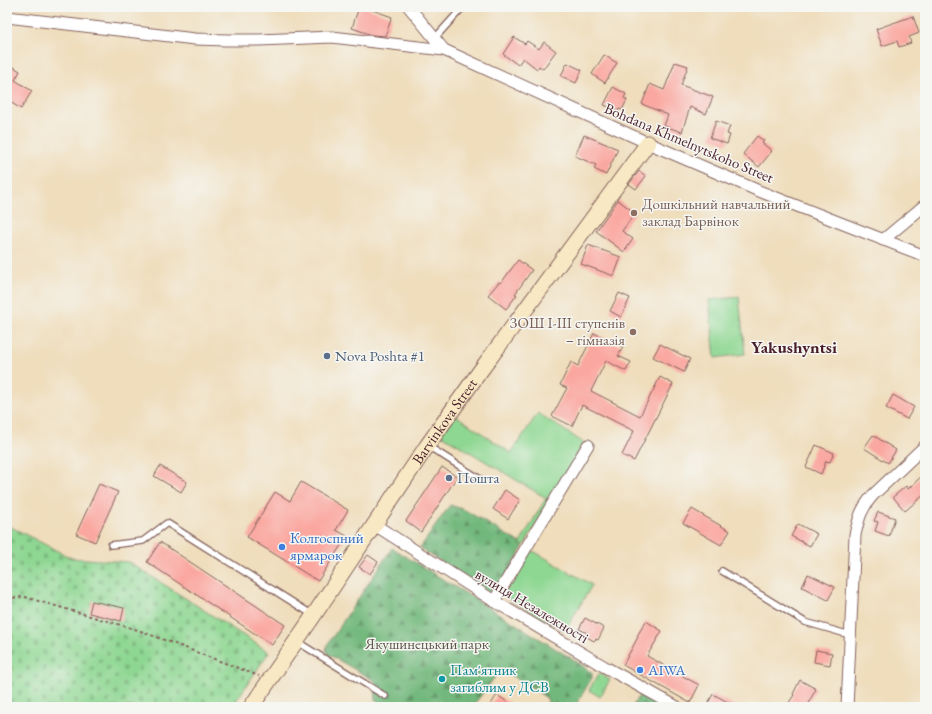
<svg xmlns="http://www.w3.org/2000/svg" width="932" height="714" viewBox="0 0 932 714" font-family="'EB Garamond',serif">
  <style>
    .green { fill: #8ed792; stroke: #6c7b5e }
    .forest { fill: url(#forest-firs); stroke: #5e6c54 }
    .cemetery { fill: url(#cemetery-stones); stroke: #6c7b5e }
    .park { fill: url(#park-crowns); stroke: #6c7b5e }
    .building { fill: #faa7a0 }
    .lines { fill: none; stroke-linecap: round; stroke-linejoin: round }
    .lane-casing { stroke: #84625d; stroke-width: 8 }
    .street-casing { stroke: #84625d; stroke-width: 13 }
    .secondary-casing { stroke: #84625d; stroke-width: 17 }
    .path { stroke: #84625d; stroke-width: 2; stroke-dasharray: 3 3; stroke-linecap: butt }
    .lane { stroke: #fff; stroke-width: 5.5 }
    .street { stroke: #fff; stroke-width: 11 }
    .secondary { stroke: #f8e8c3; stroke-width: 15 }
    .education-dot { fill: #8d6e63; stroke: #f6f6f2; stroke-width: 1.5 }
    .service-dot { fill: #5c6f8a; stroke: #f6f6f2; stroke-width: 1.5 }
    .shop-dot { fill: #3f7fe0; stroke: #f6f6f2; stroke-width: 1.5 }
    .culture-dot { fill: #0f9aa8; stroke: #f6f6f2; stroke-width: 1.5 }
    .labels { text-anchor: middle; stroke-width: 3; stroke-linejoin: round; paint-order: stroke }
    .street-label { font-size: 15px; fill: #4a1f2b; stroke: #f6f6f2 }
    .education-label { font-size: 15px; fill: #785e54; stroke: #f6f6f2; text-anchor: start }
    .service-label { font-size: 15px; fill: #4e5e75; stroke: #f6f6f2; text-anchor: start }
    .shop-label { font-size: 15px; fill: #366cbe; stroke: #f6f6f2; text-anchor: start }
    .park-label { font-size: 15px; fill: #5e564a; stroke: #f6f6f2 }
    .culture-label { font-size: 15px; fill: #0d838f; stroke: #f6f6f2; text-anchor: start }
    .quarter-label { font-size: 17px; font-weight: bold; fill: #4a1f2b; stroke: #f6f6f2 }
  </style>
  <defs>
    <pattern id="forest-firs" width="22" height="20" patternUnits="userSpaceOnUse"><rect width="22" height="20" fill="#72b87c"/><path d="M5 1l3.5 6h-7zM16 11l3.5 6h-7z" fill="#609566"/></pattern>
    <pattern id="cemetery-stones" width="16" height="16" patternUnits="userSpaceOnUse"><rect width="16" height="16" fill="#8ed792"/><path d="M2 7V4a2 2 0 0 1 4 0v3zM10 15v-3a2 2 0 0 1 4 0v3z" fill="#7cb87e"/></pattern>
    <pattern id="park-crowns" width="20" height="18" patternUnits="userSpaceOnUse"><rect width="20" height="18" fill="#8ed792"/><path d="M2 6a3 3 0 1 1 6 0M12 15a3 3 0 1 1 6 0" fill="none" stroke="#7cb87e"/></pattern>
  </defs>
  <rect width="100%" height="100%" fill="#f6f6f2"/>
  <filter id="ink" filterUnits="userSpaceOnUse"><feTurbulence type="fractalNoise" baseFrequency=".025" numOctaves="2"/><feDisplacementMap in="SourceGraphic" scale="8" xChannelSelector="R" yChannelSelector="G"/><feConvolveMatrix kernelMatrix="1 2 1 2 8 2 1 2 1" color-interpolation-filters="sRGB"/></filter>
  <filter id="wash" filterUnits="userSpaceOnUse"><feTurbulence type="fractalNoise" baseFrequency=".012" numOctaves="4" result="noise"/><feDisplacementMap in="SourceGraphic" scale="16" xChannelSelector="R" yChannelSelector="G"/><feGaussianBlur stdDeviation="0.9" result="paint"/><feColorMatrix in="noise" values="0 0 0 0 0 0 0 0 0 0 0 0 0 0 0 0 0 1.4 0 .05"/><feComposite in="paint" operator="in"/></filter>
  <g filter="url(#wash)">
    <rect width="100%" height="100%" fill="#efddbb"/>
    <g class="green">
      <path d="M739,297l6,57 -30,4 -6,-58z"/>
      <path d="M538,413l46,30 -61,104 -3,-4 26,-45 -106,-64 15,-19 56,38z"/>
      <path d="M530,551l5,1 57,33 -27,46 -60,-34v-5z"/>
    </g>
    <g class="forest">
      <path d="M450,505l15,5 55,33 3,4 -27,46h-6l-70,-45z"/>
      <path d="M392,548l187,115 13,10v5l-15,25 -6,4h-22l-2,-9 -46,-29 -29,38h-86l-10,-7 -1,-19 -47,-27 -2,-5 2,-5z"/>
      <path d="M640,695l19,12h-27z"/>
    </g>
    <path class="cemetery" d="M7,525l64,33 58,4 140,90 -37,55h-225z"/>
    <path class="park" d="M599,673l11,7 -10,17 -11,-7z"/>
    <g id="blocks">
      <g class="building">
        <path d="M359,7h5l28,10 -7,19 -13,-1 -20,-7z"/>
        <path d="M913,16l6,17 -10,4 2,6 -12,4 -2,-6 -15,5 -6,-17z"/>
        <path d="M514,37l11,7 2,-3 12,8 5,-7 12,9 -13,18 -4,-3 -2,3 -14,-11 -5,7 -15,-11z"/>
        <path d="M604,55l13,8 -12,20 -13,-9z"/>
        <path d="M675,62l13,4 -7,19 32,12 -7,17 -16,-7 -8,25 -18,-6 4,-11 -26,-11 8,-20 14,6z"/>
        <path d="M7,63l13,8 -5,9 17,11 -11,18 -14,-9z"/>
        <path d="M567,63l15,7 -6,13 -15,-7z"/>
        <path d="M613,87l13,7 -2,4 3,2 -5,10 -3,-1 -1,2 -14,-6z"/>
        <path d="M716,121l14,5 -3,8 3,1 -3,9 -17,-6z"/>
        <path d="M584,135l34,14 -12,26 -12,-6 2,-4 -21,-9z"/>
        <path d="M757,136l7,5 -2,2 10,8 -13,16 -16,-13z"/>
        <path d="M639,171l7,5 -10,13 -7,-5z"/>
        <path d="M618,200l17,13 -13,18 11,8 -9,13 -28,-21z"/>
        <path d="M588,245l33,12 -7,19 -33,-12z"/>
        <path d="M518,260l14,10 -17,24 2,1 -11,14 -18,-14 11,-13 2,1z"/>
        <path d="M619,293l11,5 -9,19 -11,-6z"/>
        <path d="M594,333l29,14 -5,9 13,6 -5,9 -20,-10 -15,30 49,25 20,-39 13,7 -39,77 -12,-6 12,-24 -52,-26 -10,21 -20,-10 15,-28 -7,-3 11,-23 7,4z"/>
        <path d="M660,344l30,15 -6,13 -31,-15z"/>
        <path d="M893,395l21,12 -7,12 -21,-11z"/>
        <path d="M873,435l23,15 -8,13 -24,-15z"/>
        <path d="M816,445l18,8 -4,9 -4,-1 -5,13 -15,-7z"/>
        <path d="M160,466l27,16 -6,10 -27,-16z"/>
        <path d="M442,467l15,10 -36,55 -15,-11z"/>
        <path d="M925,473v21l-20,17 -12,-14 13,-11 2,3z"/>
        <path d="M301,482l47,28 -12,20 11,6 -29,45 -71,-44 28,-45 15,9z"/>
        <path d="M99,484l19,8 -23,50 -19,-8z"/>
        <path d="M505,490l15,10 -12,19 -15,-10z"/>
        <path d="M692,509l38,22 -9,14 -38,-22z"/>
        <path d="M878,512l17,6 -6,18 -14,-5 3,-9 -4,-1z"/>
        <path d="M798,524l19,10 -7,12 -19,-10z"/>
        <path d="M160,542l125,83 -13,20 -125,-83z"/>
        <path d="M368,555l10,7 -8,12 -11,-7z"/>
        <path d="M808,574l27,13 -7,13 -26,-13z"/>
        <path d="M92,601l32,7 -3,13 -32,-8z"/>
        <path d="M585,618l19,10 -6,12 -2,-1 -2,2 -9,-5 2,-3 -8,-4z"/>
        <path d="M646,621l16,10 -15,25 52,29 -9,18 -67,-38 15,-28 -1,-1z"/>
        <path d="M816,650l16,3 -2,12 -16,-3z"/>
        <path d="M800,680l16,9 -10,18h-20l8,-12 -1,-1z"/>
        <path d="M713,694l24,13h-31z"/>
        <path d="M497,695l18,12h-26z"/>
      </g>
    </g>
  </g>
  <g filter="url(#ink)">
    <use href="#blocks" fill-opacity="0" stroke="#84625d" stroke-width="1"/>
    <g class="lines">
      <defs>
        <g id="lane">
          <path d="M435,38l28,-31"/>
          <path d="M428,446l52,33"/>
          <path d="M111,545l32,-4 24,-18 146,92"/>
          <path d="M722,571l83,51 45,13"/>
          <path d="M296,641l89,55"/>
        </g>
        <g id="street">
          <path d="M409,7l35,43 204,93 58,25 53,23 166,65"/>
          <path d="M7,17l188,22 32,1h32l73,-3 112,13"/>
          <path d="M883,240l42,-35"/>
          <path d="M375,525l119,76 111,66 72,40"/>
          <path d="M494,601l94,-156"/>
          <path d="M847,707l8,-172c4,-18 6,-26 18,-40l52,-49"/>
        </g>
        <g id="secondary">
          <path id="s1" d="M251,707l63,-92 113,-169 51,-72 170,-231"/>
        </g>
      </defs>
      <use href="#lane" class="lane-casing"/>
      <use href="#street" class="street-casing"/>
      <use href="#secondary" class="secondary-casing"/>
      <path class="path" d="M7,598l18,-1 113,33 121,46"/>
      <use href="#lane" class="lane"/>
      <use href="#street" class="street"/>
      <use href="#secondary" class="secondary"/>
    </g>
  </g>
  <g class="education-dot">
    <circle cx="634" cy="213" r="4"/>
    <circle cx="633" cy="332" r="4"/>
  </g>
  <g class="service-dot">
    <circle cx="327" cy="356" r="4"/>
    <circle cx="449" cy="478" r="4"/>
  </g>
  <g class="shop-dot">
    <circle cx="282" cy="547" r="4"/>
    <circle cx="640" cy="670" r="4"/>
  </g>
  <circle class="culture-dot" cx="442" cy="679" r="4"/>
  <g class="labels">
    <g class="street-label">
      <text transform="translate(689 143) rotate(23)" y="5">Bohdana Khmelnytskoho Street</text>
      <text dy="5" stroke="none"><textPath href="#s1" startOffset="345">Barvinkova Street</textPath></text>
      <text transform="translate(532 606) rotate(31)" y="5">вулиця Незалежності</text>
    </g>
    <g class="education-label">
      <text x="642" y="209">Дошкільний навчальний<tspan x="642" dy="17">заклад Барвінок</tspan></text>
      <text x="625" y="328" text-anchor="end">ЗОШ І-ІІІ ступенів<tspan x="625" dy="17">– гімназія</tspan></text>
    </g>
    <g class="service-label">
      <text x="335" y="361">Nova Poshta #1</text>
      <text x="457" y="483">Пошта</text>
    </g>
    <g class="shop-label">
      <text x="290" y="543">Колгоспний<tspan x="290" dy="17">ярмарок</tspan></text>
      <text x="648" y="675">AIWA</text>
    </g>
    <g class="park-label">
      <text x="427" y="649">Якушинецький парк</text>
    </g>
    <g class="culture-label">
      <text x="450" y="675">Пам'ятник<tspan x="450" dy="17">загиблим у ДСВ</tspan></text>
    </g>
    <g class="quarter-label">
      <text x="794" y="353">Yakushyntsi</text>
    </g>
  </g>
  <rect width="932" height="714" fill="none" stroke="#f6f6f2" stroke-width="24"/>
</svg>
